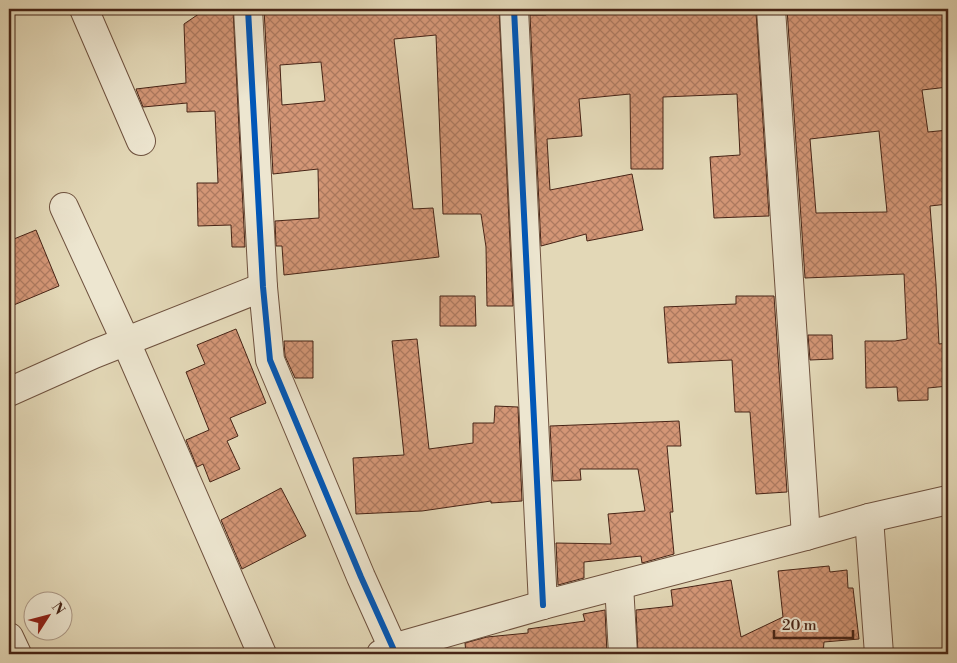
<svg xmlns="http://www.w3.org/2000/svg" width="957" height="663" viewBox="0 0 957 663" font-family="'Libre Bodoni',serif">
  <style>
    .building { fill: url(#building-cross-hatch); stroke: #472416; fill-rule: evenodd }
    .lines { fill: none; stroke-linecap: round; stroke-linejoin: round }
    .minor-casing { stroke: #6e513e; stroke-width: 30 }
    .minor { stroke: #ede6d0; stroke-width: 28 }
    .cycleway-casing { stroke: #ede6d0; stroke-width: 9 }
    .cycleway { stroke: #0057b8; stroke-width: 6 }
  </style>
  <defs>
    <pattern id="building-cross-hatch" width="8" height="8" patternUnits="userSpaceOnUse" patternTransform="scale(1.25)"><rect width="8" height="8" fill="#d39676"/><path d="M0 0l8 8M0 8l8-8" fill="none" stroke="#ad7a60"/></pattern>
  </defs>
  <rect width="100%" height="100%" fill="#e3d8b7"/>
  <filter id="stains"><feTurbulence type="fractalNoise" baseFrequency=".004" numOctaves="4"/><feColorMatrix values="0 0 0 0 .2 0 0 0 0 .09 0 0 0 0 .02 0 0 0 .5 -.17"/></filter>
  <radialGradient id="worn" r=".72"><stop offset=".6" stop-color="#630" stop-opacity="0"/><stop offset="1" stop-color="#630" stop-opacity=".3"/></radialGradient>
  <g class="building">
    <path d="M206,9h27l12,238h-13l-1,-22 -33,1 -1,-43h21l-3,-72 -28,1v-9l-44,4 -7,-18 50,-6 -2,-59z"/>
    <path d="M264,9h235l14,297h-26l-1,-59 -5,-33h-38l-7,-179 -42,4 19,170 20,-1 6,49 -155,18 -2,-29h-6l-1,-25 44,-3 -1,-49 -45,5zM321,62l4,39 -43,4 -2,-40z"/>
    <path d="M545,9h127v5l84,-2 13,204 -55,2 -4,-61 30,-2 -3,-61 -74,3v72h-32l-1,-75 -51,5 3,37 -35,3 3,51 82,-16 11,56 -56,11 -1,-7 -45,12 -11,-231h16z"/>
    <path d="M787,9h161v78l-26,3 6,42 20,-2v74l-18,2 6,78 3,60 9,-1v43l-20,2v12l-30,1 -1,-14 -31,1 -1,-47h30l12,-2 -3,-65 -99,4zM879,131l8,81 -71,1 -6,-74z"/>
    <path d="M36,230l23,56 -50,21v-66z"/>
    <path d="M440,296h35l1,30h-36z"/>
    <path d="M736,296h38l13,196 -31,2 -6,-82h-15l-3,-52 -64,3 -4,-56 72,-3z"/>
    <path d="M236,329l30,74 -36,15 8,18 -11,5 13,28 -30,13 -7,-18 -6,3 -11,-27 23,-10 -23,-58 19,-8 -8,-19z"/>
    <path d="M808,335h24l1,24 -23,1z"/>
    <path d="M417,339l12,110 44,-6v-20h21l1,-17 23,1 4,94 -31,2v-2l-69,10 -66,3 -3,-56 51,-3 -12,-114z"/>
    <path d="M284,341h29v37h-18l-10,-22z"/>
    <path d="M679,421l2,25h-14l6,66h-3l4,42 -32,9 -1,-7 -57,6v16l-26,7 -2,-42 55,1 -3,-30 37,-3 -7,-42h-58l1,11 -28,1 -3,-55z"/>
    <path d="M281,488l25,48 -64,33 -21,-49z"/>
    <path d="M829,566l1,6 17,-2 1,18h5l6,51 -35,3 -1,12h-185l-2,-44 37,-4 -2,-16 60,-10 10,57 42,-20 -5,-46z"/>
    <path d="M605,610l2,44h-141l-1,-11 22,-6 41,-4v-4l57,-8 -2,-7z"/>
  </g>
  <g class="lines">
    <defs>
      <g id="minor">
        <path d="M84,9l57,132"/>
        <path d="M248,9l15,278 7,73 91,217 32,71"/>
        <path d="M514,9l29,596"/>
        <path d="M771,9l35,527"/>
        <path d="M64,207l62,135 136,312"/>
        <path d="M9,392l85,-38 169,-67"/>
        <path d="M869,518l10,136"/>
        <path d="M619,585l4,69"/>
        <path d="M9,637l8,17"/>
        <path d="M381,654l12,-6 150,-43 263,-69 63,-18 79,-18"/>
      </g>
    </defs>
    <use href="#minor" class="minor-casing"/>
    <use href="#minor" class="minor"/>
    <defs>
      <g id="cycleway">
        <path d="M248,9l15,278 7,73 91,217 32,71"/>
        <path d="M514,9l29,596"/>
      </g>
    </defs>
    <use href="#cycleway" class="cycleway-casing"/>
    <use href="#cycleway" class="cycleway"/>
  </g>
  <rect width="957" height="663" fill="none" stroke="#e3d8b7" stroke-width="30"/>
  <rect x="10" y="10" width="937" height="643" fill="none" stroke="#472416" stroke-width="2.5"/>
  <rect x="15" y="15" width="927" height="633" fill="none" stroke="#472416"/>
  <g transform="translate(48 616) rotate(54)"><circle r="24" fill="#ede6d0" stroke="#ab9886"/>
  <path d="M0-4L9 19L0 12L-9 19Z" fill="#8f2418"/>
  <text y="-8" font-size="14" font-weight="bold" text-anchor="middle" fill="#472416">N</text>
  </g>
  <path d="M774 630v8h79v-8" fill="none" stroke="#472416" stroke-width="2.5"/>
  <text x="782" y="630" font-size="15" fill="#472416" stroke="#ede6d0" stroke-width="4" paint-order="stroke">20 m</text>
  <rect width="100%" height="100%" filter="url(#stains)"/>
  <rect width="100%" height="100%" fill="url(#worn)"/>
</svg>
